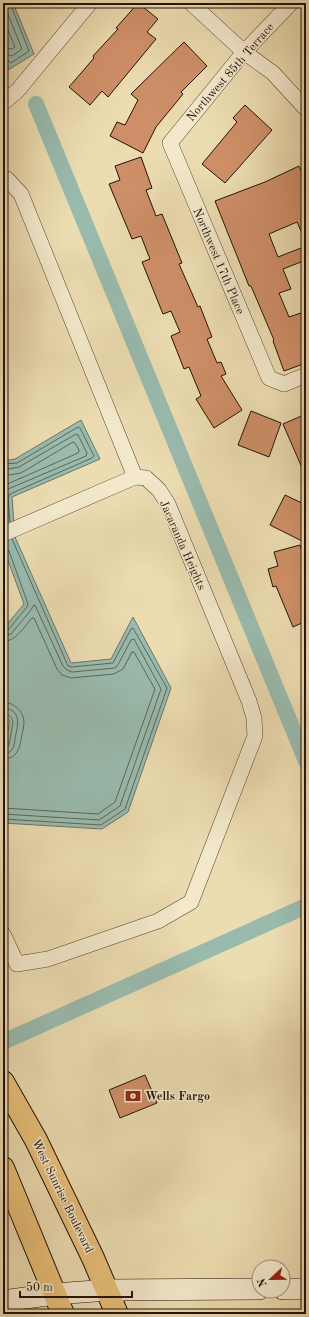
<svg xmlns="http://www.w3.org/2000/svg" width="309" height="1317" viewBox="0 0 309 1317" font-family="'Old Standard TT',serif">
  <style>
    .water { fill: #99bbae; stroke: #69776b }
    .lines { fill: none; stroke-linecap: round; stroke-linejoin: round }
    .shore { stroke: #5e665a; stroke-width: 1 }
    .canal { stroke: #99bbae; stroke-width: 16 }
    .building { fill: #ce8f68; stroke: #221207 }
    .minor-casing { stroke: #544432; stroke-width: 16 }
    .secondary-casing { stroke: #221207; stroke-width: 22 }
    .trunk-casing { stroke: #221207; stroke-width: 24 }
    .minor { stroke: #f3e8cc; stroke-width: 15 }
    .secondary { stroke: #f3e8cc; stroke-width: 21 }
    .trunk { stroke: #e6be78; stroke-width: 22 }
    .labels { text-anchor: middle; stroke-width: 3; stroke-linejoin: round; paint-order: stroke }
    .street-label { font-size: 12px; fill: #221207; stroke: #f3e8cc }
    .poi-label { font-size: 12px; font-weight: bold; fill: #221207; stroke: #f3e8cc; text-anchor: start }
  </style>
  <rect width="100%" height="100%" fill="#ecdcb1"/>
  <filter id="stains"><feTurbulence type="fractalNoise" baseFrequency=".005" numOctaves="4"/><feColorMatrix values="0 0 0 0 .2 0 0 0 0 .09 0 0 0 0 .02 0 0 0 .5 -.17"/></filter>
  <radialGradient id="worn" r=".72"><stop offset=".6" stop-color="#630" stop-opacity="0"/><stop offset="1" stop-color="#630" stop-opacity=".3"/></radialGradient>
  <g class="water">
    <path d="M3,3h10l21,51 -26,16 -5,-12z"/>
    <path d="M81,420l19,39 -88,38 3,40 56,126 40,-4 22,-42 38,71 -43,124 -26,17 -99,-6v-70l7,-32 -7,-5v-87l21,-25 -21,-57v-86l12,-2z"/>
  </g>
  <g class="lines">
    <g class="shore">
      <path d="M3,18l12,29 -3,2 -9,-1"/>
      <path d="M3,54l9,2 10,-7 -17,-42v-4"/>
      <path d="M3,59h3l5,4 18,-12 -19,-48"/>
      <path d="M3,464l14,-1 61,-36 2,1 14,28 -2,2 -82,36 -2,4 2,24"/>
      <path d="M3,470l16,-3 57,-33 2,1 9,18 -1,3 -78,33 -3,3 -2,4"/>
      <path d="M3,476l18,-3 52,-31 2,1 4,7 -1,3 -75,33"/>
      <path d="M3,548h3l3,3 19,53 -1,3 -19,23 -5,1"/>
      <path d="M3,636l8,-2 20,-24 2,-4 2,-1 28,61 4,4 5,2 43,-4 4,-5 12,-23 3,-1 27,50 -41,117 -21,14 -96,-6"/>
      <path d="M3,642c13,-1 21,-15 29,-24h2l23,51 5,6 9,3 43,-4 9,-5 9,-17h2l21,37 -40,113 -17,12 -95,-6"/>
      <path d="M3,702c10,0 21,9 21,20 0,4 -1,8 -2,12 -2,13 -4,25 -19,25"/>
      <path d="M3,708c19,1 15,17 12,30 0,4 -1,9 -3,12 -3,3 -6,3 -9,3"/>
      <path d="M3,713c4,0 9,4 10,9l-4,23 -2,3h-4"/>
      <path d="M3,819l98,6 24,-16 42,-121 -34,-60 -2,1 -18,34 -41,4 -4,-1 -56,-127"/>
    </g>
    <g class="canal">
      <path d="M36,104l270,657"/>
      <path d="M3,1042l303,-136"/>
    </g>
  </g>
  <g class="building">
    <path d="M138,3l20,16 -11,13 9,7 -48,58 -6,-6 -12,14 -21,-18 25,-29 -1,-2 25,-27 -2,-1z"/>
    <path d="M184,42l23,24 -26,26 2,2 -27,33 -13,26 -33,-17 7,-14 8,3 13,-25 -7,-6z"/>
    <path d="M245,105l27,25 -47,53 -23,-19 35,-42 -4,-4z"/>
    <path d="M141,157l11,31 -6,2 10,26 6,-2 20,49 -3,1 19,43 2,-1 12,31 -5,2 10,24 4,-1 5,12 -5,2 21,34 -28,18 -18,-29 5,-3 -12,-29 -5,2 -13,-33 9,-4 -9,-21 -8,3 -21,-52 8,-3 -9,-23 -9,3 -23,-55 11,-4 -5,-14z"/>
    <path d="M299,166l7,16v60l-9,-20 -28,12 9,23 28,-11v14l-23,9 8,20 -12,4 10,24 12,-4 5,12v38l-22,8 -11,-30 1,-1 -23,-54h-2l-34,-85 50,-19z"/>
    <path d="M251,411l30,12 -12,34 -31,-12z"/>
    <path d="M306,414v63l-23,-53z"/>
    <path d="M285,495l21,10v38l-36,-18z"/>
    <path d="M300,545l6,19v57l-13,6 -17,-41 -3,1 -5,-18 10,-3 -4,-14z"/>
    <path d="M145,1075l12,28 -37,15 -11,-28z"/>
  </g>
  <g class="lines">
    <defs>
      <g id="minor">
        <path d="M191,3l53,49 29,21 33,36"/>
        <path d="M291,3l-47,49 -74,91 99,235 15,6 22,-9"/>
        <path d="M3,103l15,-13 72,-87"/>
        <path d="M3,178l4,1 14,15 114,283"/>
        <path d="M3,534l132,-57 11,1 13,12 9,14 81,197 5,17 1,18 -64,166 -33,19 -110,38 -31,5 -14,-30"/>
      </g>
      <g id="secondary">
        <path d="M283,1289h23"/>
        <path d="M3,1301l52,-7 53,-4 151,-1"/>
      </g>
      <g id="trunk">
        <path d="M3,1082l33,58 57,118 24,56"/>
        <path d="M3,1168l60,146"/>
      </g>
    </defs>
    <use href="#minor" class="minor-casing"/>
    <use href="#secondary" class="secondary-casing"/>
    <use href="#trunk" class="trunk-casing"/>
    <use href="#minor" class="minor"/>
    <use href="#secondary" class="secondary"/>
    <use href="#trunk" class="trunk"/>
  </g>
  <defs>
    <symbol id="bank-bare" viewBox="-9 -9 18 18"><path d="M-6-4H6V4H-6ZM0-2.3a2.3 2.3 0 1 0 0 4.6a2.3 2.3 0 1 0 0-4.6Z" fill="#8f2418" stroke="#f3e8cc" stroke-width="2.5" paint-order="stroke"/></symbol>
  </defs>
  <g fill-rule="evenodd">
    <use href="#bank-bare" x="122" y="1085" width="22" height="22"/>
  </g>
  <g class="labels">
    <g class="street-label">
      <text transform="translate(230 72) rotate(-49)" y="4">Northwest 85th Terrace</text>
      <text transform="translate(219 261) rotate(67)" y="4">Northwest 17th Place</text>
      <text transform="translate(183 545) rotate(66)" y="4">Jacaranda Heights</text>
      <text transform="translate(63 1196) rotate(64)" y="4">West Sunrise Boulevard</text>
    </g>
    <g class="poi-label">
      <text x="145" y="1100">Wells Fargo</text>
    </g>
  </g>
  <rect width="309" height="1317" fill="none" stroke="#ecdcb1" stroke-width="16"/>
  <rect x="4" y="4" width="301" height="1309" fill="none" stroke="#221207" stroke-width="2"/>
  <rect x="8" y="8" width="293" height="1301" fill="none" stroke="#221207"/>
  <g transform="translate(271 1279) rotate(248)"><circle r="19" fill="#f3e8cc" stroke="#9f927d"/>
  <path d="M0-3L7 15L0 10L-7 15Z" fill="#8f2418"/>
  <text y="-6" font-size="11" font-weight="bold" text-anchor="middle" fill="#221207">N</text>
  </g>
  <path d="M20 1291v6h112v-6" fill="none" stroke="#221207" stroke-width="2"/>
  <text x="26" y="1291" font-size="12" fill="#221207" stroke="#f3e8cc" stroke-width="3" paint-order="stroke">50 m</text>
  <rect width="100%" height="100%" filter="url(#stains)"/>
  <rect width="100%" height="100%" fill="url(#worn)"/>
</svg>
